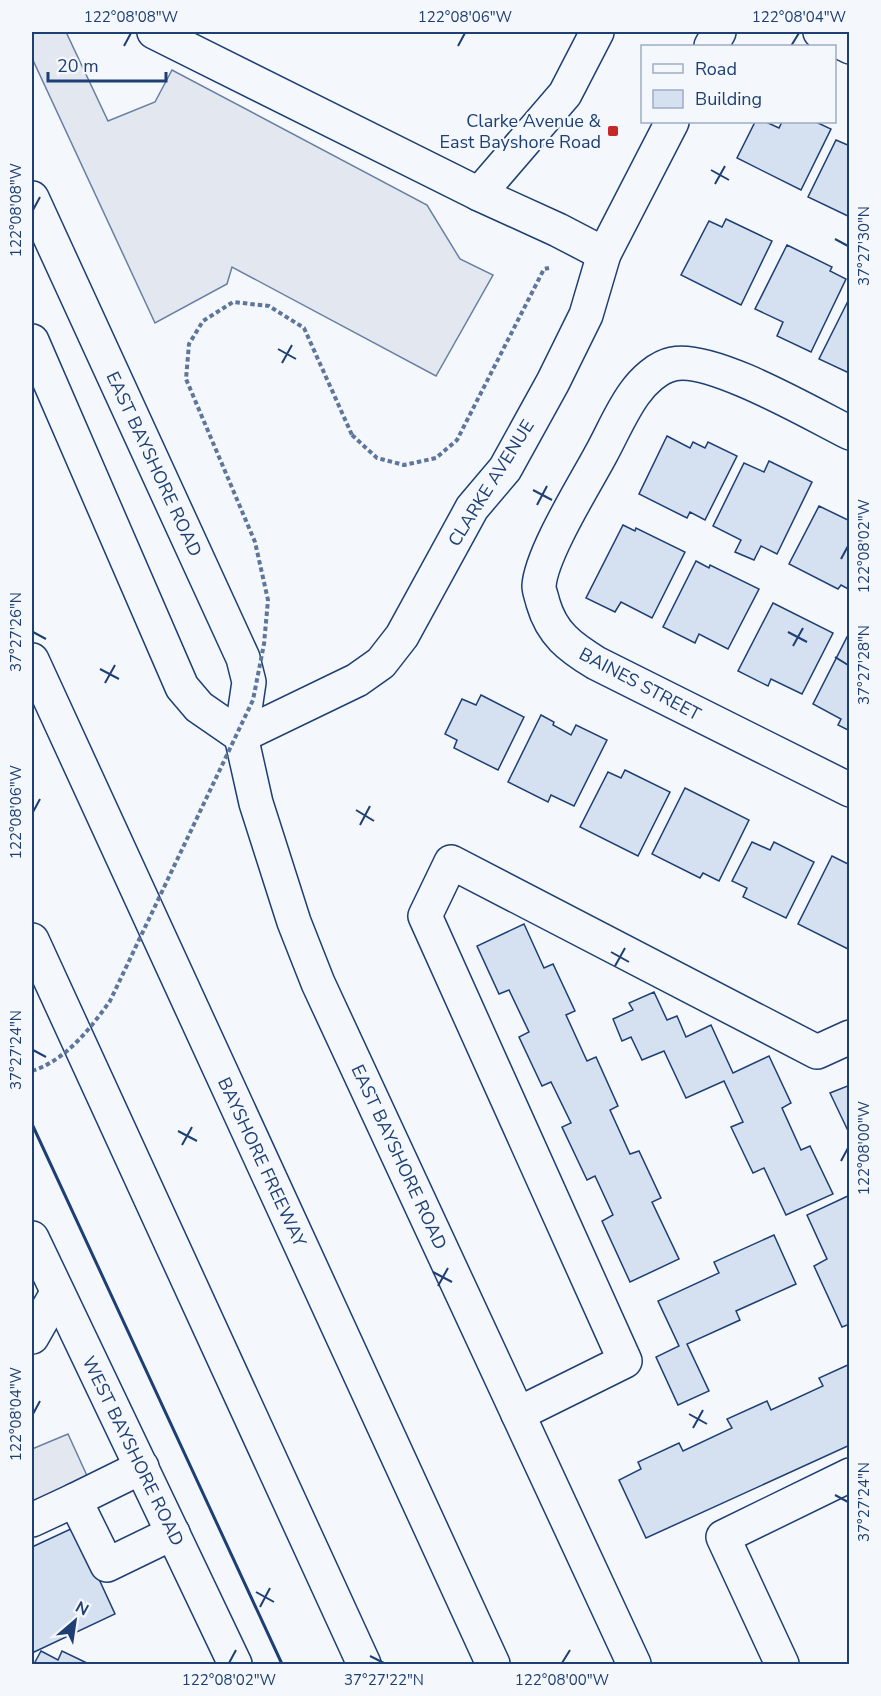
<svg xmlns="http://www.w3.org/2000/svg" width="881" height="1696" viewBox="0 0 881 1696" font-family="'Nunito Sans',sans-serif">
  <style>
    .parking { fill: #e3e8f0; stroke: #687fa3; stroke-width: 1.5 }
    .building { fill: #d5e0f0; stroke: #1d3f73; stroke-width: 1.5 }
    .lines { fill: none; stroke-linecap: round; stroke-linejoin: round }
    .minor-casing { stroke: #1d3f73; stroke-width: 36 }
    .major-casing { stroke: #1d3f73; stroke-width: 36 }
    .highway-casing { stroke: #1d3f73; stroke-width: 36 }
    .path { stroke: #5e769c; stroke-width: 4; stroke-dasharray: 4.5 3; stroke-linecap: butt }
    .minor { stroke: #f4f7fb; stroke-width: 33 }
    .major { stroke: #f4f7fb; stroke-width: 33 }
    .highway { stroke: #f4f7fb; stroke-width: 33 }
    .path-bridge { stroke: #5e769c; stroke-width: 4; stroke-dasharray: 4.5 3; stroke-linecap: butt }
    .wall { stroke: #1d3f73; stroke-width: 3 }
    .ticks { fill: none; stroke: #1d3f73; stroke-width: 2 }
    .poi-dot { fill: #c62828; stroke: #f4f7fb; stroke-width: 2 }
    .labels { text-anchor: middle; stroke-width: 4.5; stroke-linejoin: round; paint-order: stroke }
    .poi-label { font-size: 18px; fill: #1d3f73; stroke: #f4f7fb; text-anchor: end }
    .street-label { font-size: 18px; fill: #1d3f73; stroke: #f4f7fb }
    .neatline { fill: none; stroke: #1d3f73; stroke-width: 2 }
    .ticks-label { font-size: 15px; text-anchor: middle; fill: #1d3f73 }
  </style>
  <rect width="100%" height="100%" fill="#f4f7fb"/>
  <g class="parking">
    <path d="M32,32h34l42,89 47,-19 17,-32 255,135 33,54 33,16 -57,101 -204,-109 -5,17 -72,39 -123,-265z"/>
    <path d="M68,1434l26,57 -62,22v-64z"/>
  </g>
  <g class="building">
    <path d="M755,122h11l13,6 3,-6h34l15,7 -30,61 -64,-32z"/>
    <path d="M836,140l14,6v71l-42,-20z"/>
    <path d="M726,219l46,22 -31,64 -60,-30 28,-54 13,6z"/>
    <path d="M787,245l45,22 -2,4 16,8 -35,73 -34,-16 6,-14 -28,-13z"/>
    <path d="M850,297v74l-1,2 -30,-14z"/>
    <path d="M667,436l23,12 3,-6 12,6 3,-6 29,14 -32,64 -15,-8 -3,6 -48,-24z"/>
    <path d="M769,461l43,21 -35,72 -16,-8 -7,14 -19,-8 6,-12 -28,-14 31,-63 20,9z"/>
    <path d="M819,506l31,15v69l-9,-5 -3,4 -49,-25z"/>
    <path d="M623,525l12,6 1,-3 49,24 -33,66 -31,-16 -6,10 -29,-14z"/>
    <path d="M696,561l13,7 1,-3 49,24 -31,60 -29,-15 -4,9 -32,-16z"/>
    <path d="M773,603l60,30 -31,61 -31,-15 -3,7 -30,-15z"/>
    <path d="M847,637l3,1v93l-12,-6 3,-6 -28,-15z"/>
    <path d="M481,695l43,22 -26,53 -44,-22 3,-8 -12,-6 17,-35 14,6z"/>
    <path d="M541,715l13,7 -1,3 18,10 5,-10 31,15 -33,66 -23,-11 -3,7 -40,-20z"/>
    <path d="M625,770l45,22 -32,64 -58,-29 28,-55 13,6z"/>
    <path d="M685,788l64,32 -30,61 -16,-8 -3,5 -48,-24z"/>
    <path d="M752,842l18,8 4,-8 40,20 -28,56 -43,-21 4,-9 -15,-7z"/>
    <path d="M832,856l18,9v85l-52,-26z"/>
    <path d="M524,924l20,44 9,-4 22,47 -9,4 21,46 9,-4 22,49 -8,4 20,44 9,-3 22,47 -9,4 27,57 -49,23 -28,-61 11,-6 -18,-39 -8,4 -25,-53 9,-4 -20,-41 -9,4 -23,-49 10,-5 -20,-42 -10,4 -22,-48z"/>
    <path d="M654,992l13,28 10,-4 9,21 25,-12 22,48 36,-17 22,47 -9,5 19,42 9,-4 23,48 -47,21 -22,-47 -11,5 -22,-46 12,-5 -19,-41 -38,17 -22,-47 -22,9 -11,-23 -9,4 -9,-22 20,-9 -4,-7z"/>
    <path d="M850,1085v50l-20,-42z"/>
    <path d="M850,1195v129l-8,3 -28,-61 13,-7 -20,-44z"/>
    <path d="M774,1235l22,49 -60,27 4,9 -53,24 22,47 -31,14 -22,-48 23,-11 -21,-45 61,-28 -5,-11z"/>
    <path d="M850,1364v81l-204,93 -27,-58 22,-11 -3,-7 41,-19 4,8 49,-23 -5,-9 40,-18 4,9 52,-24 -4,-8z"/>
    <path d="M75,1527l40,87 -83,39v-106z"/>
    <path d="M41,1651l17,9 4,-9 27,13h-55z"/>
  </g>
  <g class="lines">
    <defs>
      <g id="minor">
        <path d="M154,32l325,162 79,36 46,24"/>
        <path d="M820,32l30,15"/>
        <path d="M711,46l8,-14"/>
        <path d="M479,194l86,-100 32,-62"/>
        <path d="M850,433c-38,-19 -139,-78 -177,-69 -15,3 -30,17 -39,30 -13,18 -22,40 -33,60 -16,30 -60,100 -62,132 0,5 3,12 4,17 9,31 27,44 53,60l254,127"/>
        <path d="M241,736l116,-56 24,-17 21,-27 70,-128 33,-39 48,-87 33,-67 18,-61 68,-132"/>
        <path d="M32,1238l203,426"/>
        <path d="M32,1337l25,-44"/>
        <path d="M518,1414l107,-53 -200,-445 26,-54 366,190 33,-15"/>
        <path d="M75,1500l67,-33"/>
        <path d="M32,1520l43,-20 32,65 66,-32"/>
        <path d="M782,1664l-59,-127 127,-62"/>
      </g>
      <g id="major">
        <path d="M32,198l211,460 6,24 -8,54 15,67 38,119 24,61 316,681"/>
        <path d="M32,341l150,346 17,20 42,29"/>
      </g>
      <g id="highway">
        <path d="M32,660l461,1004"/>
        <path d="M32,940l332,724"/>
      </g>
    </defs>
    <use href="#minor" class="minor-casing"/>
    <use href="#major" class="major-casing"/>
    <use href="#highway" class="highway-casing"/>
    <path class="path" d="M352,435l25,23 27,7 32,-7 21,-18 87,-171 5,-1"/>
    <use href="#minor" class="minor"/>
    <use href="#major" class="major"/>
    <use href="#highway" class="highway"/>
    <path class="path-bridge" d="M32,1071c34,-11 58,-42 78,-70l143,-301 11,-56 4,-44 -13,-58 -69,-163 3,-35 14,-23 30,-19 36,4 35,22 48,107"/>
    <path class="wall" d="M32,1124l250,540"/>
  </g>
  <path class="ticks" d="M124,46l7,-13M458,46l7,-13M791,46l8,-13M711,170l18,10M715,184l10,-18M33,210l7,-13M835,239l13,7M278,349l18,10M282,363l10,-18M533,490l19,10M537,505l10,-19M841,559l7,-13M33,632l13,7M788,632l19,10M793,646l10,-18M835,657l13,8M100,669l19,10M105,683l10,-18M356,810l18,11M33,812l7,-13M360,825l10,-19M611,952l18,10M615,966l10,-18M33,1050l13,7M178,1131l19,10M182,1145l10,-18M841,1161l7,-13M433,1272l19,10M438,1286l10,-18M33,1414l7,-13M689,1414l18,10M693,1428l10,-18M835,1495l13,7M256,1592l18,10M260,1607l10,-19M370,1656l14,7M229,1663l7,-13M562,1663l8,-13"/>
  <rect class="poi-dot" x="607" y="125" width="12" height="12" rx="3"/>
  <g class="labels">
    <g class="poi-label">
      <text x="601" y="127">Clarke Avenue &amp;<tspan x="601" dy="21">East Bayshore Road</tspan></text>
    </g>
    <g class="street-label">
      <text transform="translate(154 464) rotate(65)" y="6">EAST BAYSHORE ROAD</text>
      <text transform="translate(491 483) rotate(-58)" y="6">CLARKE AVENUE</text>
      <text transform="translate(640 684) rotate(28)" y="6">BAINES STREET</text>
      <text transform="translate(399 1157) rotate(65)" y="6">EAST BAYSHORE ROAD</text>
      <text transform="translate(262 1162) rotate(65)" y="6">BAYSHORE FREEWAY</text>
      <text transform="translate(133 1451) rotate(64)" y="6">WEST BAYSHORE ROAD</text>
    </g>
  </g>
  <rect width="881" height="1696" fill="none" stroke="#f4f7fb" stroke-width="66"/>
  <rect x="641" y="45" width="195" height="78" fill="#f4f7fb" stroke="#9eadc5" stroke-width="1.5"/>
  <rect x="653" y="64" width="30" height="9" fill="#f4f7fb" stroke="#9eadc5" stroke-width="1.5"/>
  <text x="695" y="75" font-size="18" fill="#1d3f73">Road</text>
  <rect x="653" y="90" width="30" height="18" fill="#d5e0f0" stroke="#9eadc5" stroke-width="1.5"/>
  <text x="695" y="105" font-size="18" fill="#1d3f73">Building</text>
  <g transform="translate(75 1621) rotate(29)" stroke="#f4f7fb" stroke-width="4.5" paint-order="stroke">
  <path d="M0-4.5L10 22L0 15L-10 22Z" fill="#1d3f73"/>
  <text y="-9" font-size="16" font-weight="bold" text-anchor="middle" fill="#1d3f73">N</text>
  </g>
  <path d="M48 72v9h118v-9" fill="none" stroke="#1d3f73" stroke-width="3"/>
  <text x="57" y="72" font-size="18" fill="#1d3f73" stroke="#f4f7fb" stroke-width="4.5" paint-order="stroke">20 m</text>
  <rect x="33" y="33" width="815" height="1630" class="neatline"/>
  <g class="ticks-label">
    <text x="131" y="22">122°08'08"W</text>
    <text x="465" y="22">122°08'06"W</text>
    <text x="799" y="22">122°08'04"W</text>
    <text transform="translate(16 210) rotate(-90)" y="5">122°08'08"W</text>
    <text transform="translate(864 246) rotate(-90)" y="5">37°27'30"N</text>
    <text transform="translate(864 546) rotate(-90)" y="5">122°08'02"W</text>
    <text transform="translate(16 632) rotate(-90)" y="5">37°27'26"N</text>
    <text transform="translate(864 665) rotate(-90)" y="5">37°27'28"N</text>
    <text transform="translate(16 812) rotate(-90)" y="5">122°08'06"W</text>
    <text transform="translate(16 1050) rotate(-90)" y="5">37°27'24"N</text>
    <text transform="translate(864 1148) rotate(-90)" y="5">122°08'00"W</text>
    <text transform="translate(16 1414) rotate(-90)" y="5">122°08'04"W</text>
    <text transform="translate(864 1502) rotate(-90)" y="5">37°27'24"N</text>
    <text x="229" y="1685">122°08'02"W</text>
    <text x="384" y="1685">37°27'22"N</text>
    <text x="562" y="1685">122°08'00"W</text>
  </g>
</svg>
